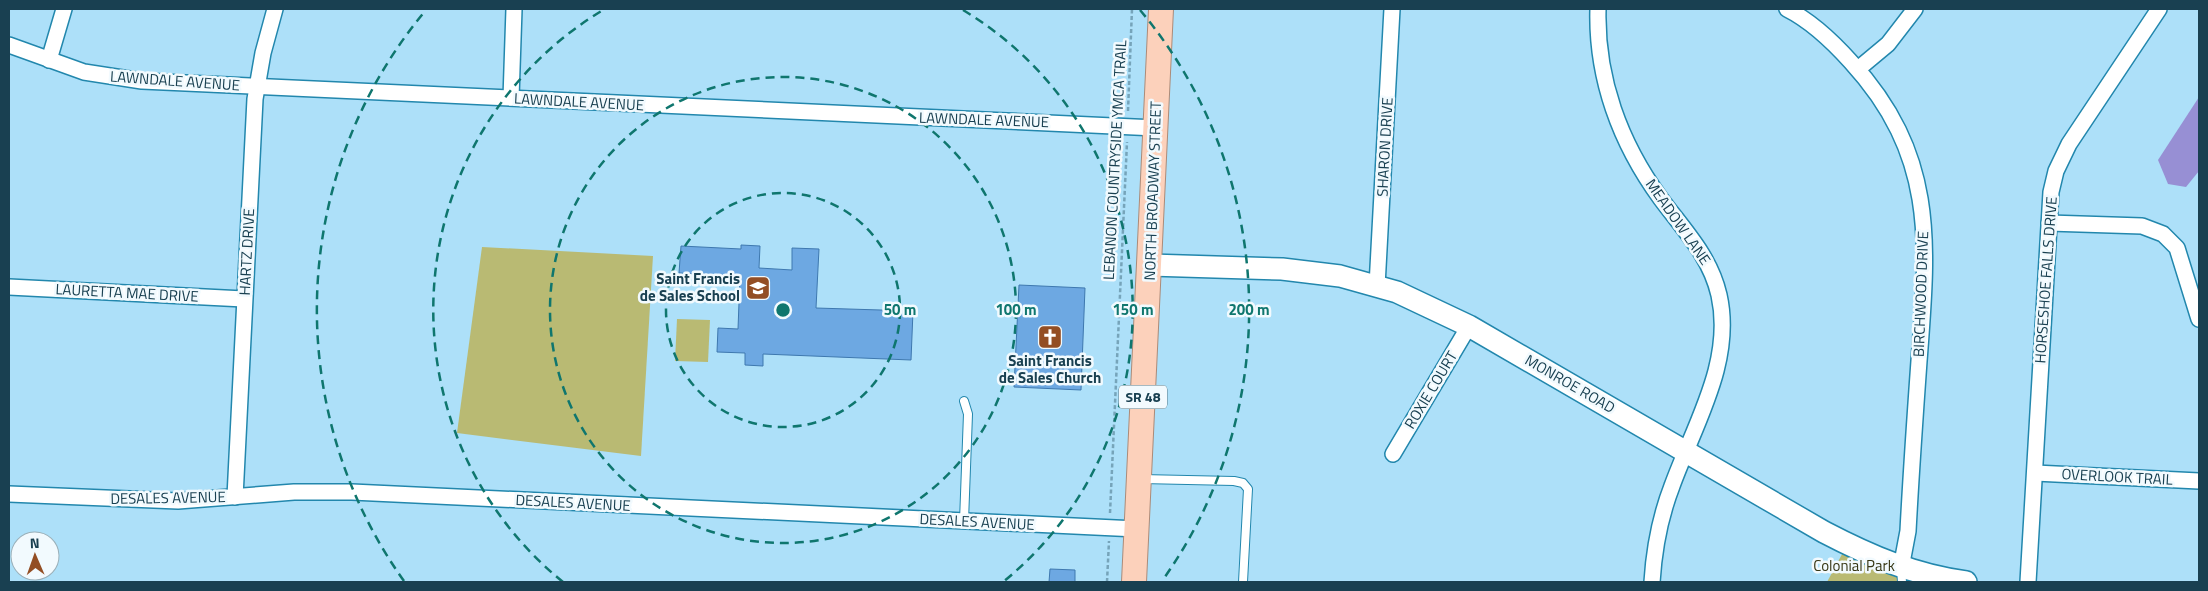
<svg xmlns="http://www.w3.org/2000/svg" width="2208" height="591" viewBox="0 0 2208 591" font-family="'Titillium Web',sans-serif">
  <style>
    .green { fill: #b9ba73 }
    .water { fill: #978fd4 }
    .building { fill: #6da8e2; stroke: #3e78af }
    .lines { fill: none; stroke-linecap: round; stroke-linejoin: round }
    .lane-casing { stroke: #2287ad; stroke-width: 10 }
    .street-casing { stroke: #2287ad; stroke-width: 18 }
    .secondary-casing { stroke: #2287ad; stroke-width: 24 }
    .primary-casing { stroke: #ab8b79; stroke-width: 26 }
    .path { stroke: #76a4ba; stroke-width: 2.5; stroke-dasharray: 4 2.5; stroke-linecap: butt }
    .lane { stroke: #fff; stroke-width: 8 }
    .street { stroke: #fff; stroke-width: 15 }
    .secondary { stroke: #fff; stroke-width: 21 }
    .primary { stroke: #fcd1bb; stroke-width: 24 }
    .ring { fill: none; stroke: #0f766e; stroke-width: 2.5; stroke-dasharray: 9 6 }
    .labels { text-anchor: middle; stroke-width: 5; stroke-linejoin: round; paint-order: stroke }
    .shield { fill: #f2fafe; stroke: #5a7885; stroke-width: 1 }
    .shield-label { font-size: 14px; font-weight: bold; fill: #194051 }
    .street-label { font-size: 15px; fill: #194051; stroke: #f2fafe }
    .poi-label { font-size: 15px; font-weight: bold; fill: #194051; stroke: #f2fafe; text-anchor: end }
    .park-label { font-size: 15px; fill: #363614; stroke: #f2fafe }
    .centre { fill: #0f766e; stroke: #f2fafe; stroke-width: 2.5 }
    .ring-label { font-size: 15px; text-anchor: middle; font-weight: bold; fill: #0f766e; stroke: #f2fafe; stroke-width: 5; stroke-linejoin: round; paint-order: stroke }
  </style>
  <rect width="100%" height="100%" fill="#ade0f9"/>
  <g class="green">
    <path d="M482,247l171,9 -12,200 -184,-23z"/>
    <path d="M677,319l33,1 -2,42 -33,-1z"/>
    <path d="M1847,545l119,37h-139z"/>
  </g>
  <path class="water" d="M2199,97v74l-13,16 -18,-3 -10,-24z"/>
  <g class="building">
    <path d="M741,245l19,1 -1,22 33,2v-22l27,1 -3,59 97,3 -2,49 -148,-6v12l-18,-1v-12l-28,-1 1,-24 20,1 2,-53 -61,-3 2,-27 60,3z"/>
    <path d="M1019,285l66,3 -4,102 -67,-3z"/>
    <path d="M1050,569l25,1v12h-26z"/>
  </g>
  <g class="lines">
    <defs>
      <g id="lane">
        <path d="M964,401l4,13 -4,107"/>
        <path d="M1141,479l93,2 9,2 5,6 -5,93"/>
        <path d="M1901,568l1,14"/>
      </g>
      <g id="street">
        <path d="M1598,9c-2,69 22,134 63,190 23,31 49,57 58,96 15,67 -25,130 -47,191 -12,31 -18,64 -20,96"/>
        <path d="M1787,9c24,12 46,33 64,53 86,94 77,181 68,299 -4,56 -8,113 -11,170l-7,37"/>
        <path d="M9,45l75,27 58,9 1014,47"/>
        <path d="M49,60l15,-51"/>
        <path d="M1858,69l30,-25 27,-35"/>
        <path d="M511,98l3,-89"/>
        <path d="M2049,223l93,3 21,8 14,14 22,71"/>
        <path d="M1377,286l15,-277"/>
        <path d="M9,287l235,12"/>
        <path d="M1393,454l76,-128"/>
        <path d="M2035,473l164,8"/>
        <path d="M9,494l169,7 116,-9h58l785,37"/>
        <path d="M235,497l20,-398 8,-46 12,-44"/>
        <path d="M2028,582l23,-390 5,-21 13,-27 90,-135"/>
      </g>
      <path id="secondary" d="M1150,265l132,4 58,7 57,16 72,34 355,206c46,24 90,43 142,50"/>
      <path id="primary" d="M1134,582l27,-573"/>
    </defs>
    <use href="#lane" class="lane-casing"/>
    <use href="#street" class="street-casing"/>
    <use href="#secondary" class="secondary-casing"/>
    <use href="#primary" class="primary-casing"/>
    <g class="path">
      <path d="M1128,111l4,-102"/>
      <path d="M1110,513l17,-371"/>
      <path d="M1107,582l2,-41"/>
    </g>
    <use href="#lane" class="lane"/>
    <use href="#street" class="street"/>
    <use href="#secondary" class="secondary"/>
    <use href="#primary" class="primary"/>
  </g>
  <g class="ring">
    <circle cx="783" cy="310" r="117"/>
    <circle cx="783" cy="310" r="233"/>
    <path d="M563 582A350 350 0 0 1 603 10M963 10A350 350 0 0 1 1003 582"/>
    <path d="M404 581A466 466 0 0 1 426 10M1140 10A466 466 0 0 1 1162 581"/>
  </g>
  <defs>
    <symbol id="school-square" viewBox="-11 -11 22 22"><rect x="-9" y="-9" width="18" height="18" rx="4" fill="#934e24" stroke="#f2fafe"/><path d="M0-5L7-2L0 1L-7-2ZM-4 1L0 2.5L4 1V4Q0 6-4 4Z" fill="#fff"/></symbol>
    <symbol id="church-square" viewBox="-11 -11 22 22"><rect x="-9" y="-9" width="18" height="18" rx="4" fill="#934e24" stroke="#f2fafe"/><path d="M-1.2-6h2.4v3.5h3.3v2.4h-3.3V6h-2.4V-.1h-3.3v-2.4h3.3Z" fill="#fff"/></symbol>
  </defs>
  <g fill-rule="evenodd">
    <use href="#school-square" x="744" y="274" width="28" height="28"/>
    <use href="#church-square" x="1036" y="323" width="28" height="28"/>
  </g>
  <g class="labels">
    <rect class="shield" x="1119" y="385.5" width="48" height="23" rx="4"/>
    <g class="shield-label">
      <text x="1143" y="402">SR 48</text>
    </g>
    <g class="street-label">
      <text transform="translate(175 81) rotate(4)" y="5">LAWNDALE AVENUE</text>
      <text transform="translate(579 102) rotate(3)" y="5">LAWNDALE AVENUE</text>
      <text transform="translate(984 120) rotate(2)" y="5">LAWNDALE AVENUE</text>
      <text transform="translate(1385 147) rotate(-87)" y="5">SHARON DRIVE</text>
      <text transform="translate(1115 160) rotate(-87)" y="5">LEBANON COUNTRYSIDE YMCA TRAIL</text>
      <text transform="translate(1153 191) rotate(-88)" y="5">NORTH BROADWAY STREET</text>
      <text transform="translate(1678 222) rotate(55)" y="5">MEADOW LANE</text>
      <text transform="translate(247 252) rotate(-87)" y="5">HARTZ DRIVE</text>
      <text transform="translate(2046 280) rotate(-86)" y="5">HORSESHOE FALLS DRIVE</text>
      <text transform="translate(127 293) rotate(3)" y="5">LAURETTA MAE DRIVE</text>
      <text transform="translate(1921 294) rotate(-88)" y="5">BIRCHWOOD DRIVE</text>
      <text transform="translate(1570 384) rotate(30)" y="5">MONROE ROAD</text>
      <text transform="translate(1431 390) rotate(-59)" y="5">ROXIE COURT</text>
      <text transform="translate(2117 477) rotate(3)" y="5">OVERLOOK TRAIL</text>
      <text transform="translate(168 498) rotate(-1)" y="5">DESALES AVENUE</text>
      <text transform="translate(573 503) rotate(3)" y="5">DESALES AVENUE</text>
      <text transform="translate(977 522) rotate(3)" y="5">DESALES AVENUE</text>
    </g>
    <g class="poi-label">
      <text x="740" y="284">Saint Francis<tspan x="740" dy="17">de Sales School</tspan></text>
      <text x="1050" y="366" text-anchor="middle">Saint Francis<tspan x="1050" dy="17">de Sales Church</tspan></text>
    </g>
    <g class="park-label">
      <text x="1854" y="571">Colonial Park</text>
    </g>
  </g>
  <circle cx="783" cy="310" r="8" class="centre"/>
  <g class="ring-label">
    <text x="900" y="315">50 m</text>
    <text x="1016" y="315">100 m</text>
    <text x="1133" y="315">150 m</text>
    <text x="1249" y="315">200 m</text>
  </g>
  <rect width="2208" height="591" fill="none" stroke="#194051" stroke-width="20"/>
  <g transform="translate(35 556) rotate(358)"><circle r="24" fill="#f2fafe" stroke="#9bb0b9"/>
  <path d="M0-4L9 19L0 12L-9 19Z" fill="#934e24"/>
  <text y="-8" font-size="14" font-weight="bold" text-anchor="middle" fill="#194051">N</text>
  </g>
</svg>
